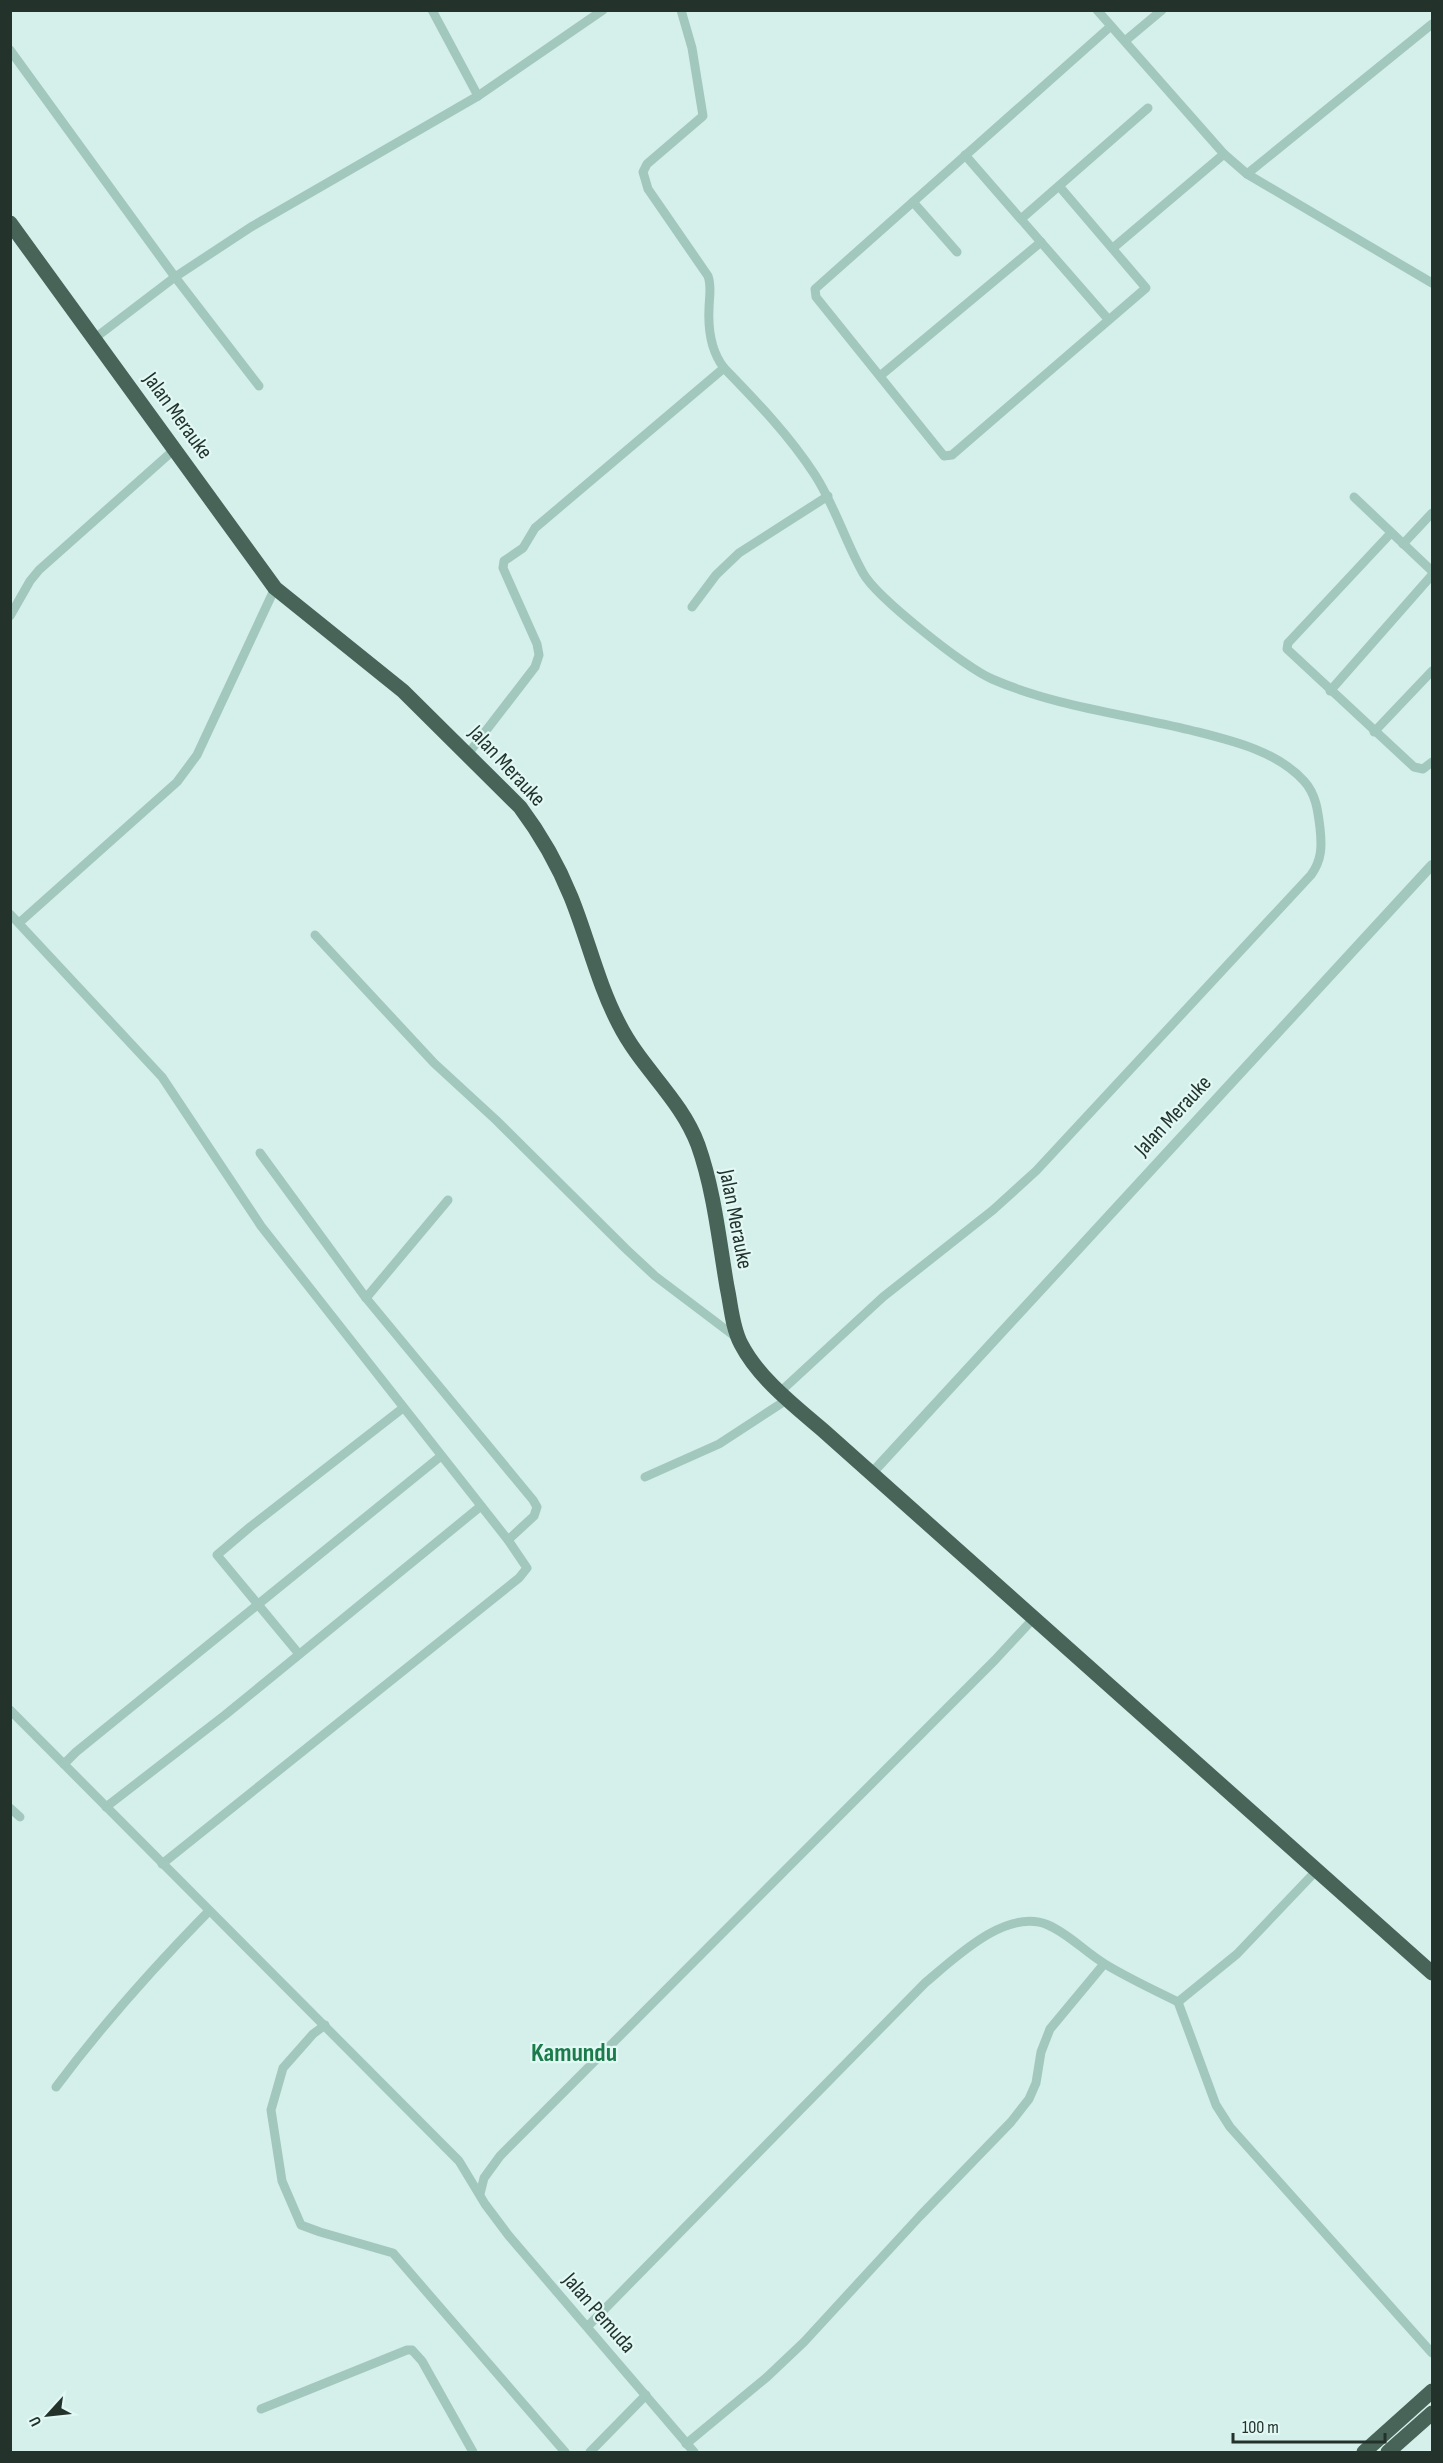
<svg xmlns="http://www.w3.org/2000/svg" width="1443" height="2463" viewBox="0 0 1443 2463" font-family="'Sofia Sans Condensed',sans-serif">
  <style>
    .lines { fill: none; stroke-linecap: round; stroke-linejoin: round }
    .minor { stroke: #a2c8bd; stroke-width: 9 }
    .tertiary { stroke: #a2c8bd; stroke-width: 10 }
    .trunk { stroke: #486458; stroke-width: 15 }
    .labels { text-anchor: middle; stroke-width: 4.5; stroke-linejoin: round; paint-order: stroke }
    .street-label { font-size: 22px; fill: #24322c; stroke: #e1f8f4 }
    .quarter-label { font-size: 26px; font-weight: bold; fill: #1c7b4b; stroke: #e1f8f4 }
  </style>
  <rect width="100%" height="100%" fill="#d5f0ea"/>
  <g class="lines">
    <g class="minor">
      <path d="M432,10l46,86"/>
      <path d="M681,10l11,38 11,68 -56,48 -4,8 5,17 60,87c4,11 1,22 1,33 -1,21 2,42 15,59"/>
      <path d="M1097,10l127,144 23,20 185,109"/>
      <path d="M1125,41l37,-31"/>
      <path d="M10,50l165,227 84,109"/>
      <path d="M965,155l143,164"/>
      <path d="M1247,174l185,-150"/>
      <path d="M1059,186l87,102 -194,167 -8,1 -128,-159 -1,-8 296,-263"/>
      <path d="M913,202l44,50"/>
      <path d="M1021,219l127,-111"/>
      <path d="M1113,248l111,-94"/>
      <path d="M95,338l80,-61 76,-50 227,-131 125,-86"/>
      <path d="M880,376l161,-134"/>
      <path d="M1354,497l78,74"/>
      <path d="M1391,533l-103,110 -1,6 127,118 9,2 9,-7"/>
      <path d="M1403,544l29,-31"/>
      <path d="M692,607l24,-32 23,-22 89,-57"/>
      <path d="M10,616l20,-35 9,-11 137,-122"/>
      <path d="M1330,691l102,-116"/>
      <path d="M1374,732l58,-61"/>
      <path d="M468,754l67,-87 4,-12 -2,-11 -34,-76 1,-7 19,-13 12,-20 189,-160c33,34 65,67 91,107 20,31 30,66 48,98 13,24 103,95 129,106 62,27 132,35 198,51 39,10 86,20 114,51 12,13 14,30 16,47 2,18 2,32 -9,47l-275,296 -43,39 -110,87 -103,95"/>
      <path d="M10,914l152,163 99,149 247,314 19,28 -8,10 -357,286"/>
      <path d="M19,923l158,-141 20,-27 78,-167"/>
      <path d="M315,935l119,128 62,57 130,129 29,27 82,62"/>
      <path d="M260,1153l106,145 167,202 4,7 -3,9 -26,24"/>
      <path d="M366,1298l82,-98"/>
      <path d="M645,1477l74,-33 69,-45"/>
      <path d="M299,1654l-82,-99 33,-28 153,-119"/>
      <path d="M10,1710l449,451 26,43 24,32 185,216"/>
      <path d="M64,1764l12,-12 365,-296"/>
      <path d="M106,1807l119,-92 256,-209"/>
      <path d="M10,1808l10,9"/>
      <path d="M1178,2002l59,-48 79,-83"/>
      <path d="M325,2025l-12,9 -30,34 -12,42 11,71 19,44 19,7 73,21 172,199"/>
      <path d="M56,2087c47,-63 99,-121 153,-176"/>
      <path d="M480,2194l4,-16 16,-22 495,-496 38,-41"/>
      <path d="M588,2326l337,-343c29,-24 81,-76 123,-58 21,9 37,27 57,39 23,14 49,26 73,38l38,103 14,22 202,226"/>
      <path d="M261,2409l146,-59h5l10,11 51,91"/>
      <path d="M686,2444l81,-67 37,-35 116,-126 91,-94 18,-23 7,-16 5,-31 9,-23 54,-65"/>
      <path d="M590,2452l56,-57"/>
    </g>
    <path class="tertiary" d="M872,1473l560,-608"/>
    <g class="trunk">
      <path d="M10,223l265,365 128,103 117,116c21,28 38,58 51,90 17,42 27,87 48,127 22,44 62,75 79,121 16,45 21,95 29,142 4,18 5,40 14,57 18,35 55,63 84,88l607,541"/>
      <path d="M1364,2452l68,-61"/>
      <path d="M1388,2452l44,-39"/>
    </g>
  </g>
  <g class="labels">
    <g class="street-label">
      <text transform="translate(179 415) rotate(54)" y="8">Jalan Merauke</text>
      <text transform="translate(508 765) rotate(47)" y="8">Jalan Merauke</text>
      <text transform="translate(1172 1115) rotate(-47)" y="8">Jalan Merauke</text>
      <text transform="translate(737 1219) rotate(79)" y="8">Jalan Merauke</text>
      <text transform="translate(600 2312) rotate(49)" y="8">Jalan Pemuda</text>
    </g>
    <g class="quarter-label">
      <text x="574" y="2061">Kamundu</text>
    </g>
  </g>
  <rect width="1443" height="2463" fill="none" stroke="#24322c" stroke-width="24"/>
  <g transform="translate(48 2415) rotate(243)" stroke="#e1f8f4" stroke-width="4.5" paint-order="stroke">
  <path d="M0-4.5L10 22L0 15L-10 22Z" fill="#24322c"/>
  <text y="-9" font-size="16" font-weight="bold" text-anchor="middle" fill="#24322c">U</text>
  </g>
  <path d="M1233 2433v9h152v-9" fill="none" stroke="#24322c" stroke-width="3"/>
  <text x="1242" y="2433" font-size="18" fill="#24322c" stroke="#e1f8f4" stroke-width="4.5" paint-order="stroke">100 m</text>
</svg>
